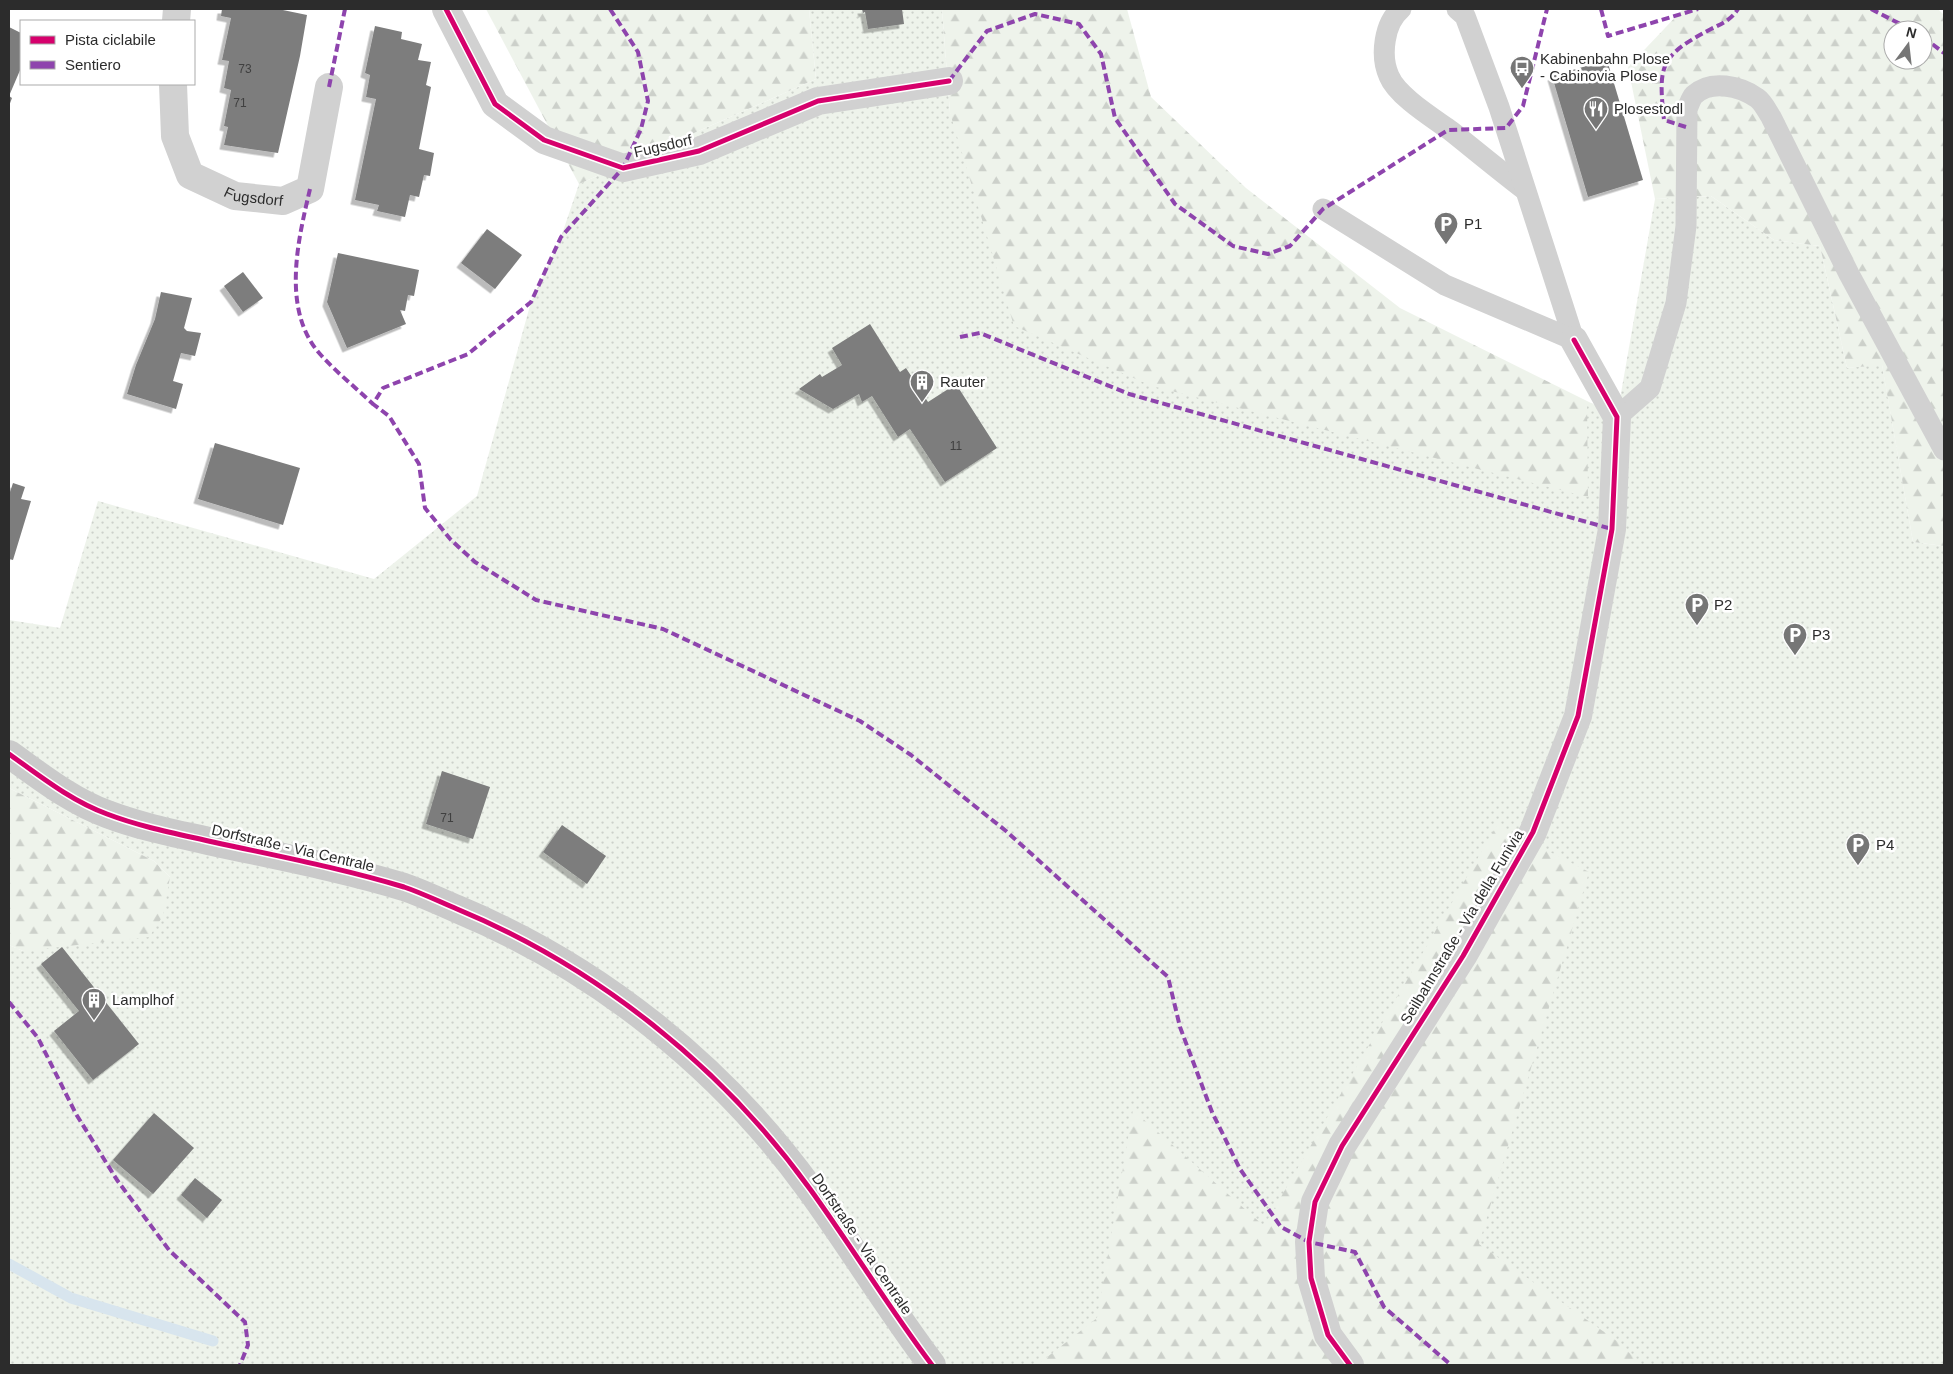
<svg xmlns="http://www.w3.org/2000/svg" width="1953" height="1374" viewBox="0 0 1953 1374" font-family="Arial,sans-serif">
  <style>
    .grass { fill: url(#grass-dots) }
    .forest { fill: url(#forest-firs); fill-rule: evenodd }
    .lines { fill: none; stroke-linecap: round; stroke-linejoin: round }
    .stream { stroke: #d8e5ee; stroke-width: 11 }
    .building { fill: #7d7d7d; filter: url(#shadow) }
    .lane { stroke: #d1d1d1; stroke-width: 21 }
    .street { stroke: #d1d1d1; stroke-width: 28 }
    .secondary { stroke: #cacaca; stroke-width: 28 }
    .quiet { stroke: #8e44ad; stroke-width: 4; stroke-dasharray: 8 4; stroke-linecap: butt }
    .cycleway-casing { stroke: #fff; stroke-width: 8 }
    .cycleway { stroke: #d6006c; stroke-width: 5 }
    .labels { text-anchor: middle; stroke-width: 5; stroke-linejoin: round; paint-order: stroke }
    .number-label { font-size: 12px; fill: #404040 }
    .poi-label { font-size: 15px; fill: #2c2c2c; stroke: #fff; text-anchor: start }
    .street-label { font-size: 15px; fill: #2c2c2c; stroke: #fff }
  </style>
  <defs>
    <pattern id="grass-dots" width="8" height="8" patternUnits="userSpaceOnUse" patternTransform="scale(1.25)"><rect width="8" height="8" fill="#eef3eb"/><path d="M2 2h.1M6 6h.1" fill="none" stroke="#ccd0ca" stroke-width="1.8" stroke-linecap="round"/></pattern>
    <pattern id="forest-firs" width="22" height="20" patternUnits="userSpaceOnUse" patternTransform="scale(1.25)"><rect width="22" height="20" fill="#eef3eb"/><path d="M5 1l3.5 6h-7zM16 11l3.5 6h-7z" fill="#ccd0ca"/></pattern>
    <filter id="shadow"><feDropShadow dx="-4.5" dy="4.5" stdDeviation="0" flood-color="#0004"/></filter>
  </defs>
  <rect width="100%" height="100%" fill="#fff"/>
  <path class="grass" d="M809,9h133l8,104 637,383v-95l30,15 38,-217 56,-3 63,44 46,6 27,122 35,-4 31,178 31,4v819h-1935v-420l14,6 147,-74 -16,-16 -145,-73v-168l51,8 38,-127 276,78 103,-83 54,-194 30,-65 18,-53 237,-105z"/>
  <g class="forest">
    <path d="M486,9h323l7,70 -237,105z"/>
    <path d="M942,9h185l24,88 95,91 154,120 187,93 1,96 -436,-111 -138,-60 -64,-213z"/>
    <path d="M1683,9h255l6,6v531l-31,-4 -31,-177 -35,3 -27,-122 -46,-6 -63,-44 -56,3 -27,-132zM1893,30h30v30h-30z"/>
    <path d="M9,788l145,73 16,16 -7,39 -14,21 -126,14 -14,-6z"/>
    <path d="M1497,825l92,47 -110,372 138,97 25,24h-605l60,-47 36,-208 131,116z"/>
  </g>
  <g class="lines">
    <path class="stream" d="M9,1264l62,34 142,43"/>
  </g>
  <g class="building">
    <path d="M222,9h56l29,6 -7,41 -22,97 -54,-8 4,-18 -4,-1 7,-36 -7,-2 5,-27 -7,-1 9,-42 -10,-2z"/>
    <path d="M862,9h40l2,15 -36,5 -3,-17 -2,1z"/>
    <path d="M375,26l27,6 -1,7 21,5 -4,16 13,2 -5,23 5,2 -12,62 15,4 -4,23 -6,-1 -5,22 -9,-2 -5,22 -28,-6 2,-6 -24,-5 21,-101 -10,-2 4,-22 -5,-2z"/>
    <path d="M9,27l12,6v35l-12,28 3,2 -3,8z"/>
    <path d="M1607,60l36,120 -55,17 -36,-121z"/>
    <path d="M487,229l35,26 -27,34 -34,-26z"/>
    <path d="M338,253l81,17 -5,26 -6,-1 -3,16 -5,-1 6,14 -59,24 -20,-46z"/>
    <path d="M243,272l20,26 -20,14 -19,-26z"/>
    <path d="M161,292l31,6 -8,30 3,3 14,2 -6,23 -14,-3 -8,28 10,3 -7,25 -49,-15 9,-29 19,-46z"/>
    <path d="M870,324l30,48 6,-4 22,34 28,-18 41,64 -52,34 -35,-53 -12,8 -26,-41 -10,6 -3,-8 -26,15 -34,-20 21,-15 2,3 20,-12 -10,-17z"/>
    <path d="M215,443l85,25 -17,57 -85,-26z"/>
    <path d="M13,483l12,4 -4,12 10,2 -18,59 -4,-1v-64z"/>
    <path d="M442,771l48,16 -17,52 -47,-15z"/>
    <path d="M562,825l44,31 -19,28 -44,-32z"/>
    <path d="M62,947l77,97 -46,36 -39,-49 25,-20 -38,-47z"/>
    <path d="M154,1113l40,35 -41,46 -40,-34z"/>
    <path d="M195,1178l27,22 -15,18 -26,-23z"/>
  </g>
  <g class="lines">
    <g class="lane">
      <path d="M1401,9c-17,14 -21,47 -12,67 8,20 44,42 62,55 25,20 49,40 74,59"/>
      <path d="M1457,9l8,7 34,91 75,233"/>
      <path d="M1323,209l122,76 129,55"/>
      <path d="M1617,417l33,-29 26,-85 10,-77 1,-117c2,-4 4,-11 7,-14 17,-16 46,-9 63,3 6,4 10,13 14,19l78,157 95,176"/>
    </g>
    <g class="street">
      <path d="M446,9l49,95 49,36 79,28 76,-17 119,-50 131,-20"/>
      <path d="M176,21l1,-12"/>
      <path id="s1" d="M173,84l2,52 15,39 45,21 48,5 27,-12 19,-102"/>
      <path d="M1350,1365l-22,-30 -17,-57 -2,-36 6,-40 27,-56 121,-190 70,-124 45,-116 34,-187 5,-112 -43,-77"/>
    </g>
    <path class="secondary" d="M9,754c31,22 62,47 98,60 34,13 71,20 106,28 64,14 128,26 191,45 18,6 36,15 53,22 140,58 265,158 353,280 42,58 79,119 122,176"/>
    <g class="quiet">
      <path d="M610,9l28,43 10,49 -7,28 -18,39 -62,69 -30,65 -63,52 -85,34 -10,16 16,12 30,48 6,44 26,32 24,22 61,38 127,29 197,92 51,34 95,76 162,146 12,50 32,85 28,57 41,58 28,15 46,10 29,55 67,58"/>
      <path d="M1601,9l7,27 90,-27"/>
      <path d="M1871,9l41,21"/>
      <path d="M1923,37l21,16"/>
      <path d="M949,81l38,-50 48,-17 44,10 22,30 14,64 60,86 58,42 35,8 22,-8 33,-37 125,-79 58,-2 17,-22 24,-97"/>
      <path d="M329,87l16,-78"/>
      <path d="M1686,127l-22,-7c-6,-56 -4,-64 47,-91 12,-6 20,-9 27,-20"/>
      <path d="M310,189c-12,51 -29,121 10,165 16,18 35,33 53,50"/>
      <path d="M960,337l20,-4 149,61 483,135"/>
      <path d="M9,1002l29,36 38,76 41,66 52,70 76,72 3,23 -8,20"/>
    </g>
    <defs>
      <g id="cycleway">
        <path d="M446,9l49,95 49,36 79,28 76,-17 119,-50 131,-20"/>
        <path d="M9,754c31,22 62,47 98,60 34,13 71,20 106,28 64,14 128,26 191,45 18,6 36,15 53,22 140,58 265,158 353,280 42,58 79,119 122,176"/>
        <path d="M1350,1365l-22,-30 -17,-57 -2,-36 6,-40 27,-56 121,-190 70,-124 45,-116 34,-187 5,-112 -43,-77"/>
      </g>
    </defs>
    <use href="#cycleway" class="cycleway-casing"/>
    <use href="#cycleway" class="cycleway"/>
  </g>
  <defs>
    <symbol id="bus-pin" viewBox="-11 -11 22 30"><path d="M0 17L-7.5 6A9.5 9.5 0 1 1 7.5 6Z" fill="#767676" stroke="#fff"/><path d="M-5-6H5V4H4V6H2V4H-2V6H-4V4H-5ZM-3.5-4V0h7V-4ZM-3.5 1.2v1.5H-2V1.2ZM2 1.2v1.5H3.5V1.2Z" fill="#fff"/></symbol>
    <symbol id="restaurant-pin" viewBox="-11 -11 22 30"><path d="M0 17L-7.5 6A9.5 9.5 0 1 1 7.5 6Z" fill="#767676" stroke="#fff"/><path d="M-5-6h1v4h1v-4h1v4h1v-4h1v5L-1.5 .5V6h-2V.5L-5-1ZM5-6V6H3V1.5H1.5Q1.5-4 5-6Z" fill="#fff"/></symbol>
    <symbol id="parking-pin" viewBox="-11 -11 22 30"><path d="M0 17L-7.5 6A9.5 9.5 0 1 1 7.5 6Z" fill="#767676" stroke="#fff"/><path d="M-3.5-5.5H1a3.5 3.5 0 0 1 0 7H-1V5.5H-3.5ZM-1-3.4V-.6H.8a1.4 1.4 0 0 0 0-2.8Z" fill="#fff"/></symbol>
    <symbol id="building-pin" viewBox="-11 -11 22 30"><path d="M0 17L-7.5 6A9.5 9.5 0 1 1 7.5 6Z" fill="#767676" stroke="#fff"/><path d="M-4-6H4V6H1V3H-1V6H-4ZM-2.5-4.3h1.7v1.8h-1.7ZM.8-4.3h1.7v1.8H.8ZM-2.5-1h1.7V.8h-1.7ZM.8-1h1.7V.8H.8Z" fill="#fff"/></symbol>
  </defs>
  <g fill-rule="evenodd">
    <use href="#bus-pin" x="1508" y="54" width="28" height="38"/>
    <use href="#restaurant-pin" x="1582" y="95" width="28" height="38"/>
    <use href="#parking-pin" x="1432" y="210" width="28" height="38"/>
    <use href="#building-pin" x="908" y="368" width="28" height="38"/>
    <use href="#parking-pin" x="1683" y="591" width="28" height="38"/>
    <use href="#parking-pin" x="1781" y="621" width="28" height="38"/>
    <use href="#parking-pin" x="1844" y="831" width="28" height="38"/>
    <use href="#building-pin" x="80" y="986" width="28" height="38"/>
  </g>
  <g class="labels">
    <g class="number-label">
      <text x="245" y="73">73</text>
      <text x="240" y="107">71</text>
      <text x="956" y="450">11</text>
      <text x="447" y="822">71</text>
    </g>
    <g class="poi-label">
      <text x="1540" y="64">Kabinenbahn Plose<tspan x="1540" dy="17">- Cabinovia Plose</tspan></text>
      <text x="1614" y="114">Plosestodl</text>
      <text x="1464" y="229">P1</text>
      <text x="940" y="387">Rauter</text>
      <text x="1714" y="610">P2</text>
      <text x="1812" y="640">P3</text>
      <text x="1876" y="850">P4</text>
      <text x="112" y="1005">Lamplhof</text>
    </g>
    <g class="street-label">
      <text transform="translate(663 146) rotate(-13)" y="5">Fugsdorf</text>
      <text dy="5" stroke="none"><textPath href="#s1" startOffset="162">Fugsdorf</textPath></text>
      <text transform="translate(293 848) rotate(13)" y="5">Dorfstraße - Via Centrale</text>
      <text transform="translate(1462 927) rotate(-59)" y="5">Seilbahnstraße - Via della Funivia</text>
      <text transform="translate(862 1244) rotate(56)" y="5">Dorfstraße - Via Centrale</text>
    </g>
  </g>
  <rect width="1953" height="1374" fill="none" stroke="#2c2c2c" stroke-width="20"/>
  <rect x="20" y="20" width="175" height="65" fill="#ffffff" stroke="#ababab"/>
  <rect x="30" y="36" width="25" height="8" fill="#d6006c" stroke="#ababab"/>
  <text x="65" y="45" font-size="15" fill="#2c2c2c">Pista ciclabile</text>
  <rect x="30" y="61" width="25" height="8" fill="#8e44ad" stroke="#ababab"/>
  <text x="65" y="70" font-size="15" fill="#2c2c2c">Sentiero</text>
  <g transform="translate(1908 45) rotate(15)"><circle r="24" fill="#ffffff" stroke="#ababab"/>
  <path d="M0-4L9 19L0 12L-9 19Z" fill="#767676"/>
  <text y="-8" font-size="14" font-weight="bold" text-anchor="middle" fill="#2c2c2c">N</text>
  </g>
</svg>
